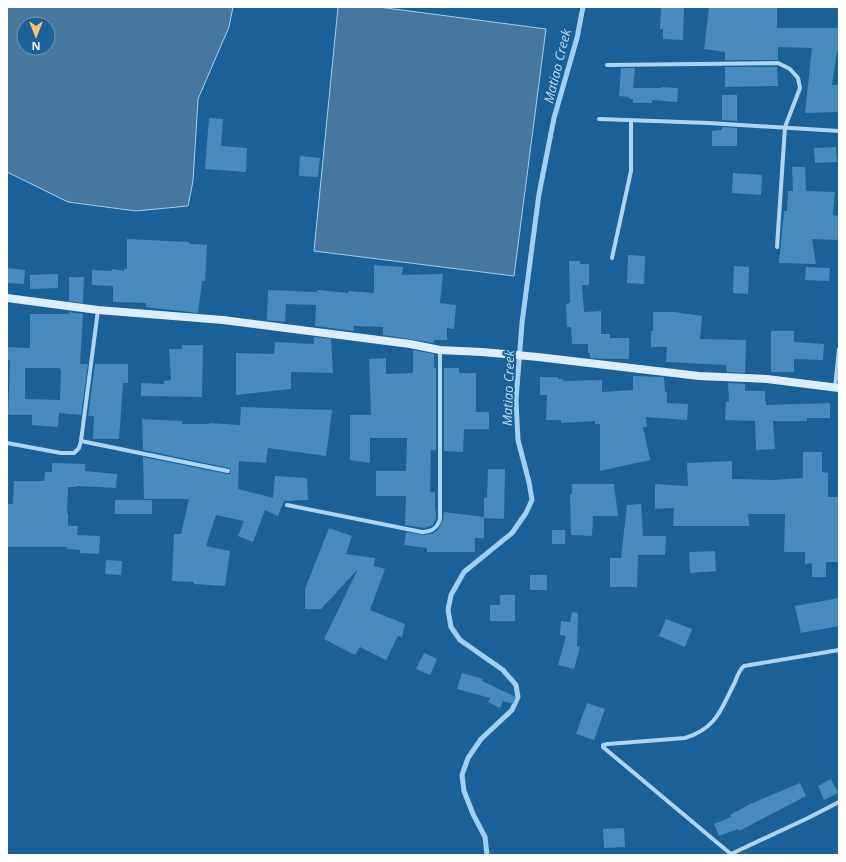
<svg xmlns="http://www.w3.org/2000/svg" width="846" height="862" viewBox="0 0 846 862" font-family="'Open Sans',sans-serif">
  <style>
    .water { fill: #48789f; stroke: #a1d0f2; fill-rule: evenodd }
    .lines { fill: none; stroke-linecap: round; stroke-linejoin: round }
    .stream { stroke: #a1d0f2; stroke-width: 5 }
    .building { fill: #488bbf; fill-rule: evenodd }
    .street { stroke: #aed4f0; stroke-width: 4 }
    .secondary { stroke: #dcedfb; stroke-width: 8 }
    .labels { text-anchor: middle; stroke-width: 4; stroke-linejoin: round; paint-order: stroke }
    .water-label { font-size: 13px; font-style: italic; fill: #bbddf7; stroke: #1b6097 }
  </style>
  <rect width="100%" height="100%" fill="#1b6097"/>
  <g class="water">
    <path d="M7,7h226l-4,20 -31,72 -5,82 -5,25 -52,5 -68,-9 -61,-30zM24,24h24v24h-24z"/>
    <path d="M338,7h41l167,22 -32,247 -200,-25z"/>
  </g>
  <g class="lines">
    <path class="stream" d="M487,855l-2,-18 -12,-23 -9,-23 -2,-16 6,-17 13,-19 31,-29 6,-13 -2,-12 -13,-15 -43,-30 -9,-13 -3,-17 3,-15 13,-23 48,-39 14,-20 6,-13 -3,-18 -11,-42 -2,-40 6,-77 17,-129 15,-76 23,-80 6,-31"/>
  </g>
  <g class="building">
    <path d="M661,7h23l-1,33 -20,-1v-10h-3z"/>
    <path d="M709,7h68v21h62v23h-2l-5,34h7v27l-34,1 7,-65 -34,-1v13h-53v-8l-21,-3z"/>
    <path d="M725,67h52l1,19 -53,1z"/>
    <path d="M621,68h14l-2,20h28v-1l17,1 -1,14 -25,-2v3h-19v-4h-4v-2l-10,-1z"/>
    <path d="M722,95h15v26l-15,-1z"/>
    <path d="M209,118l14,1 -2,27 26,2 -1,24 -41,-3z"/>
    <path d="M722,127l15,1v18h-25v-15l10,-1z"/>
    <path d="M836,147l1,15 -22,1 -1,-15z"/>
    <path d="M300,156l20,2 -2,19 -19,-1z"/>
    <path d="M792,167h13l1,24 29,1 -2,23 6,1v24l-27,-1 4,25 -37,-1 5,-52h3l1,-20h5z"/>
    <path d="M733,173l29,2 -1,20 -29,-2z"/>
    <path d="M127,239l62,3v2l18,1 -2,36h-3l-4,32 -52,-6v-4l-33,-1v-16l-21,-1v-15l20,1v-2l12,2v-2h3z"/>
    <path d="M628,255l17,1 -1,28 -17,-1z"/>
    <path d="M569,261h11v3h9v21h-7l2,27 17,-1v23h9v4h19v21h-25l-14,-1v-5h-2v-9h-16l-1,-17h-4l-1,-23 4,-1z"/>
    <path d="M374,265l29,2 -1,8 41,-1 -3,29 16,2 -2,24 -7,-1v12h-13v3l-51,-8v-8l-29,-1v5l-39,-5 1,-21 -30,-1 -1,18 -18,-2 1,-30 49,2v-2l31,3 1,-2 25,2z"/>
    <path d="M734,266l15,1 -1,27 -15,-1z"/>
    <path d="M806,267l24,1 -1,13 -24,-1z"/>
    <path d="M7,268l18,2 -1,14 -17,-1z"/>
    <path d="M58,274v14l-28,1v-14z"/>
    <path d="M69,277h15l-1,26 -14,-2z"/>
    <path d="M69,312l14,2 -3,50h8l-7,51 -22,-2 -1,14 -26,-2v-10h-24l2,-55h-3v-13l23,1v-34h39zM25,368h35v2h1l-1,30 -35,-1z"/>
    <path d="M653,312h21l28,4 -2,23 46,1 -1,33 -18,-1 -1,-7 -60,-3 1,-15h-16v-16h2z"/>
    <path d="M771,331h23v11l30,2 -1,16 -29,-1v13h-23z"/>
    <path d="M314,337l17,2 2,34 -42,-1v17l-55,6v-42l38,1 1,-12 39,2z"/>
    <path d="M182,345h21l-1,52 -61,-1v-13l23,1v-3l7,-1 -2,-31h13z"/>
    <path d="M413,350l21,4v14h2v82h-5l-1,42h5v19h1v7l-3,7 -8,3 -20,-3 1,-29h-30v-25h30l1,-33h-37v25l-20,-3v-45h21l-2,-56 17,-1v16l27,-1z"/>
    <path d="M95,364h33v19h-5l-4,56h-26l1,-23h-6z"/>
    <path d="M444,368h15v5h17v39h13v17h-25l-1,23 -19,-1z"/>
    <path d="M633,376l31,1 1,15h2v11l21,1 -1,16 -41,-3 1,10h-4l7,33 -50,11v-47h-5v-3l-34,2v-3h-15l1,-25h-7v-18h18v2h5v2l39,-1v12l31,-2z"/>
    <path d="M728,383l17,1v7h20v10h1v4l64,-2v15h-23v3h-34l2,28 -19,1 -1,-29 -30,-1 1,-18h3z"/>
    <path d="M241,407l91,3 -6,46 -58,-8 -2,15 -27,-2 -1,28 35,9 2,-22 32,2 1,22 -24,1 -6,15 -13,-6 -12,32 -15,-6 6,-15 -28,-6 -10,31 24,5 -5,35 -31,-2v-2l-22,-1 2,-47h7l8,-35h-45l-1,-42 84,17h3l1,-4 -2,-2 -86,-18 -1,-31 40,2v3h27v-1l31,2z"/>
    <path d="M803,452h19v20l6,1v24h11v65h-13v15h-14v-14l-7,1v-12h-21l1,-38h-37l1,12h-76l1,-18 -19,1v-25l33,2 -1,-23 45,-2v18l41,1 30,-2z"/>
    <path d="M52,463l33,1v7l32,3 -1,14 -39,-2v1h-9l-1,26 1,1v12h10l-1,9 23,1 -1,18 -19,-1v-3l-13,-1v-2h-60v-43h6l1,-23h30l1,-9h7z"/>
    <path d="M488,469h17l-1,50 -20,-1v20h-9v14h-48v-4l-23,-3 2,-13 19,3 7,-1 6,-4 5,-10 1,-8 40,5v-19h3z"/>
    <path d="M572,484h42l4,32h-25l-1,20 -21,-1 -1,-41h2z"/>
    <rect x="115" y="500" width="37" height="14"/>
    <path d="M641,504l2,32h23l-1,19h-27l-1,32h-27v-29h11l6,-53z"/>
    <path d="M329,528l23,8 -6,18 29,4 -1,8 11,3 -15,41 35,14 -3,13 -4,-1 -12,24 -26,-13 -5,8 -31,-16 34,-70 -37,40h-16v-20z"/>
    <rect x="552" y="530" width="13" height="14"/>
    <path d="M715,551l1,20 -26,2 -1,-21z"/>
    <path d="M106,560l16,1 -1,14 -16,-1z"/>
    <rect x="530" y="575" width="17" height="15"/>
    <path d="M500,595h15v26h-25v-16h10z"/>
    <path d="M839,598v28l-38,7 -6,-27z"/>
    <path d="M572,612l6,1 -1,33 3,1 -6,22 -16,-4 8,-29 -6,-1 1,-14 9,1z"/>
    <path d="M666,619l26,10 -7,18 -26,-11z"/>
    <path d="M424,653l13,6 -7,16 -14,-6z"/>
    <path d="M462,673l21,6 -1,2 34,16 -3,7 -10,-3 -3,7 -12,-6 2,-4 -33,-9z"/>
    <path d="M587,703l18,6 -11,31 -18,-6z"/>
    <path d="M831,779l7,14 -14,7 -6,-14z"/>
    <path d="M800,783l6,13 -67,35 -1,-2 -19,7 -5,-12 17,-7 -1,-2 18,-10z"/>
    <path d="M624,828l1,19 -21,1 -1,-19z"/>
  </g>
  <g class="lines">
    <g class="street">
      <path d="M607,65l171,-2 12,6 8,9 2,10 -15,39 -8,120"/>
      <path d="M599,119l110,4 130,8"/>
      <path d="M612,258l19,-87v-50"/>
      <path d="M835,388l4,-39"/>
      <path d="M81,441l147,30"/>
      <path d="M7,443l54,10h13l5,-5 2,-7 17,-131"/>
      <path d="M287,505l135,27c9,0 15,-3 18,-13v-169"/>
      <path d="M731,854l77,-36 31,-16"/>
      <path d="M732,855l-129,-108v-2l5,-1 77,-6c32,-10 36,-29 50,-56 2,-5 4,-12 9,-16l95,-16"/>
    </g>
    <path class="secondary" d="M7,298l91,12 125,10 187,24 30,6 42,2 56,5 161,19 68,3 72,9"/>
  </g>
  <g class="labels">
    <g class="water-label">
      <text transform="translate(557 66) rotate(-76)" y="5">Matiao Creek</text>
      <text transform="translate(508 388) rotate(-88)" y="5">Matiao Creek</text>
    </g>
  </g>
  <rect width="846" height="862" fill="none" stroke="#ffffff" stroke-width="16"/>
  <g transform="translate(36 36) rotate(180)"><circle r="19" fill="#1b6097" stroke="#76a0c1"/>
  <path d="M0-3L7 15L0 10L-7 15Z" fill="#ffc46d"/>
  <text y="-6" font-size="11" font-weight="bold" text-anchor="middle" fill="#ffffff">N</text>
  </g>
</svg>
